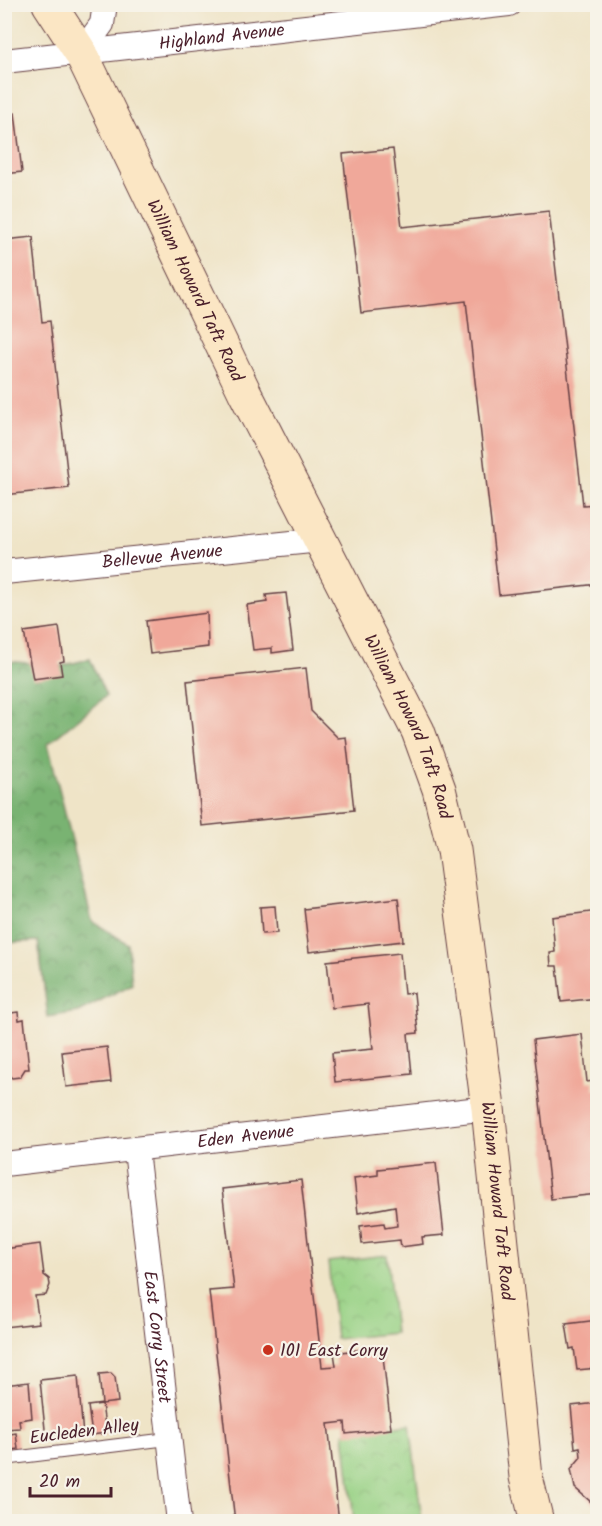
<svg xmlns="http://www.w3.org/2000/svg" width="602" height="1526" viewBox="0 0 602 1526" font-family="Kalam,sans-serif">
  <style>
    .forest { fill: url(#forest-crowns); stroke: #62694e; stroke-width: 1.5 }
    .park { fill: url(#park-crowns); stroke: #707858; stroke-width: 1.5 }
    .building { fill: #f0a89a }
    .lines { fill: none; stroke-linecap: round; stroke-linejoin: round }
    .lane-casing { stroke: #633d42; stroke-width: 14 }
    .street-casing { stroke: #633d42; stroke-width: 26 }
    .secondary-casing { stroke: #633d42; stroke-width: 35 }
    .lane { stroke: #fff; stroke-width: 12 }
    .street { stroke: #fff; stroke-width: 24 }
    .secondary { stroke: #fbe6c4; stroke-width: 33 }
    .poi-dot { fill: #c8321e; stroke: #f7f3e8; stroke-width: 2 }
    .labels { text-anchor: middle; stroke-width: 4.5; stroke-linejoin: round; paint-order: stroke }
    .street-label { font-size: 18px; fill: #4a1f2b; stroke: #f7f3e8 }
    .poi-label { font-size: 18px; fill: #4a1f2b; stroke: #f7f3e8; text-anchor: start }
  </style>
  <defs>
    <pattern id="forest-crowns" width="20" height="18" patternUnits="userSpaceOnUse" patternTransform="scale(1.5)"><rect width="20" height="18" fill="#79b372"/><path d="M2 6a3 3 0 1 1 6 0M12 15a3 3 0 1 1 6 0" fill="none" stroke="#65915e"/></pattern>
    <pattern id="park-crowns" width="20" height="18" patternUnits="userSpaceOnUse" patternTransform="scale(1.5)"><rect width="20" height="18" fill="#97d184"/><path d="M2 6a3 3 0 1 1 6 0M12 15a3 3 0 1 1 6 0" fill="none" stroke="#84b372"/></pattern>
  </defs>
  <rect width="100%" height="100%" fill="#f7f3e8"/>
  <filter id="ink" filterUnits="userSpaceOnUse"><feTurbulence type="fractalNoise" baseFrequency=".0167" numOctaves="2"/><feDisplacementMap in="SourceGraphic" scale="12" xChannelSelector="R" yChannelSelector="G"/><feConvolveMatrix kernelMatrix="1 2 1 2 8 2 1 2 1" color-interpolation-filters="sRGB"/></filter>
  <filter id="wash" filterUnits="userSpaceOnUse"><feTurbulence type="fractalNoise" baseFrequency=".008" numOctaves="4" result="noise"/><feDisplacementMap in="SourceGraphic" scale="24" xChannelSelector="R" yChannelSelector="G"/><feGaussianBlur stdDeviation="1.35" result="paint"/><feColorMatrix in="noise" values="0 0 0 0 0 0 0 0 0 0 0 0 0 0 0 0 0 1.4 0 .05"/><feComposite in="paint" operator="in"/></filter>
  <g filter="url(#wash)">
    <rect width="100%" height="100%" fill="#efe4c7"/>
    <path class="forest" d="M90,659l16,37 -58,48 44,177 36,23 4,40 -54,28 -30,5 -10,-76 -33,2v-282l56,5z"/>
    <g class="park">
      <path d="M387,1255l8,78 -59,6 -8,-77z"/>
      <path d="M410,1424l12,97h-68l-10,-88z"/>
    </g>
    <g id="blocks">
      <g class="building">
        <path d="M15,113l7,59 -18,2v-60z"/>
        <path d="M393,149l9,78 147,-16 34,294 15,-1v80l-99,11 -33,-294 -105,12 -18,-159z"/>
        <path d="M33,237l9,85 8,-1 19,167 -65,7v-255z"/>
        <path d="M286,593l7,57 -21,3v-5l-19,2 -6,-45 20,-3 -1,-7z"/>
        <path d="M207,613l1,34 -58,7 -4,-33z"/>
        <path d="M59,627l5,34 -4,1 2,13 -29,4 -9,-47z"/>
        <path d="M306,668l5,43 27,27 8,-1 8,73 -152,16 -15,-145z"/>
        <path d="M398,898l5,43 -94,11 -5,-43z"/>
        <path d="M275,906l2,27 -15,1 -2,-27z"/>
        <path d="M598,911v87l-37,4 -4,-36h-6l-1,-13 5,-1 -3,-35z"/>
        <path d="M400,953l4,41 10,-1 4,40 -10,1 4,40 -77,8 -3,-29 41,-4 -5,-45 -36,4 -5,-47z"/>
        <path d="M18,1012l1,8 5,-1 5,50h-4l-5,8 -8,1 -8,-7v-57z"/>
        <path d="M582,1034l5,48 6,-1 1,8h4v60h-3l3,45 -47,5 -18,-159z"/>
        <path d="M107,1047l4,35 -45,5 -4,-35z"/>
        <path d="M436,1163l8,72 -22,2 1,7 -22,3 -1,-7 -38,4 -2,-18 24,-3 1,5 12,-2 -2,-20 -37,7 -4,-35 24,-3v-6z"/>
        <path d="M301,1180l21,187 14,-1 -2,-13 48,-6 9,82 -45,5 -1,-12 -17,2 11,98h-104l-26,-231 25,-2 -12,-100z"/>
        <path d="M40,1244l4,31 5,4 1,6 -4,10 -11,1 4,27 -35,4v-78z"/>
        <path d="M598,1320v48l-21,2 -3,-22 -4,1 -4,-25z"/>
        <path d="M111,1373l4,4 3,25 -16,2 -3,-30z"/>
        <path d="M78,1376l5,60 -37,3 -6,-59z"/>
        <path d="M29,1382l3,36 -13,2 1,8 -15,1 -1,-44z"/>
        <path d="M598,1403v105l-23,-20 -4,-19 10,-12 -1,-10 -5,1 -4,-42z"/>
        <path d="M102,1404l4,29 -14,2 -4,-29z"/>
        <path d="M16,1433l2,16 -14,2v-16z"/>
      </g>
    </g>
  </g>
  <g filter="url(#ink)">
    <use href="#blocks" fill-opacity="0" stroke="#633d42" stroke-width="1.5"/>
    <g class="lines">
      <defs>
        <path id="lane" d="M4,1459l164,-20"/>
        <g id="street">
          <path d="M81,53l21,-29 3,-20"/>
          <path id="s1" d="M4,61l505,-57"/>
          <path id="s2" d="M4,572l317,-32"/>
          <path id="s3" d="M136,1150l43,372"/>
          <path id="s4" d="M4,1164l484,-56"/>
        </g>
        <g id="secondary">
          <path id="s5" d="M49,4l32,49 164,340 173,338 21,58 15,61 34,258 38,369 11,45"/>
        </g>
      </defs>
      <use href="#lane" class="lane-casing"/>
      <use href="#street" class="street-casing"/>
      <use href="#secondary" class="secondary-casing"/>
      <use href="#lane" class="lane"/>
      <use href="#street" class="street"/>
      <use href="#secondary" class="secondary"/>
    </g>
  </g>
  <circle class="poi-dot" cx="268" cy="1350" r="6"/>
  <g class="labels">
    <g class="street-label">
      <text dy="6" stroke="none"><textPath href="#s1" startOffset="219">Highland Avenue</textPath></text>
      <text dy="6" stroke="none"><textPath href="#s5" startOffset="322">William Howard Taft Road</textPath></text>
      <text dy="6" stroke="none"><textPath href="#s2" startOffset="159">Bellevue Avenue</textPath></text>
      <text dy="6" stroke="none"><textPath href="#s5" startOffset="808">William Howard Taft Road</textPath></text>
      <text dy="6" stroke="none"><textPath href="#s4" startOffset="243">Eden Avenue</textPath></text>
      <text dy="6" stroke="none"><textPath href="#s5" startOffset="1294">William Howard Taft Road</textPath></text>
      <text dy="6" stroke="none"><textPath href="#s3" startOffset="188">East Corry Street</textPath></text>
      <text transform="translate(84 1431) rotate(-7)" y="6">Eucleden Alley</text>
    </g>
    <g class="poi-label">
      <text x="280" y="1356">101 East Corry</text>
    </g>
  </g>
  <rect width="602" height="1526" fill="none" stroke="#f7f3e8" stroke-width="24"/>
  <path d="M30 1487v9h81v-9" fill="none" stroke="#4a1f2b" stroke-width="3"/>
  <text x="39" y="1487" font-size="18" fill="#4a1f2b" stroke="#f7f3e8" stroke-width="4.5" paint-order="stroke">20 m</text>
</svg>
